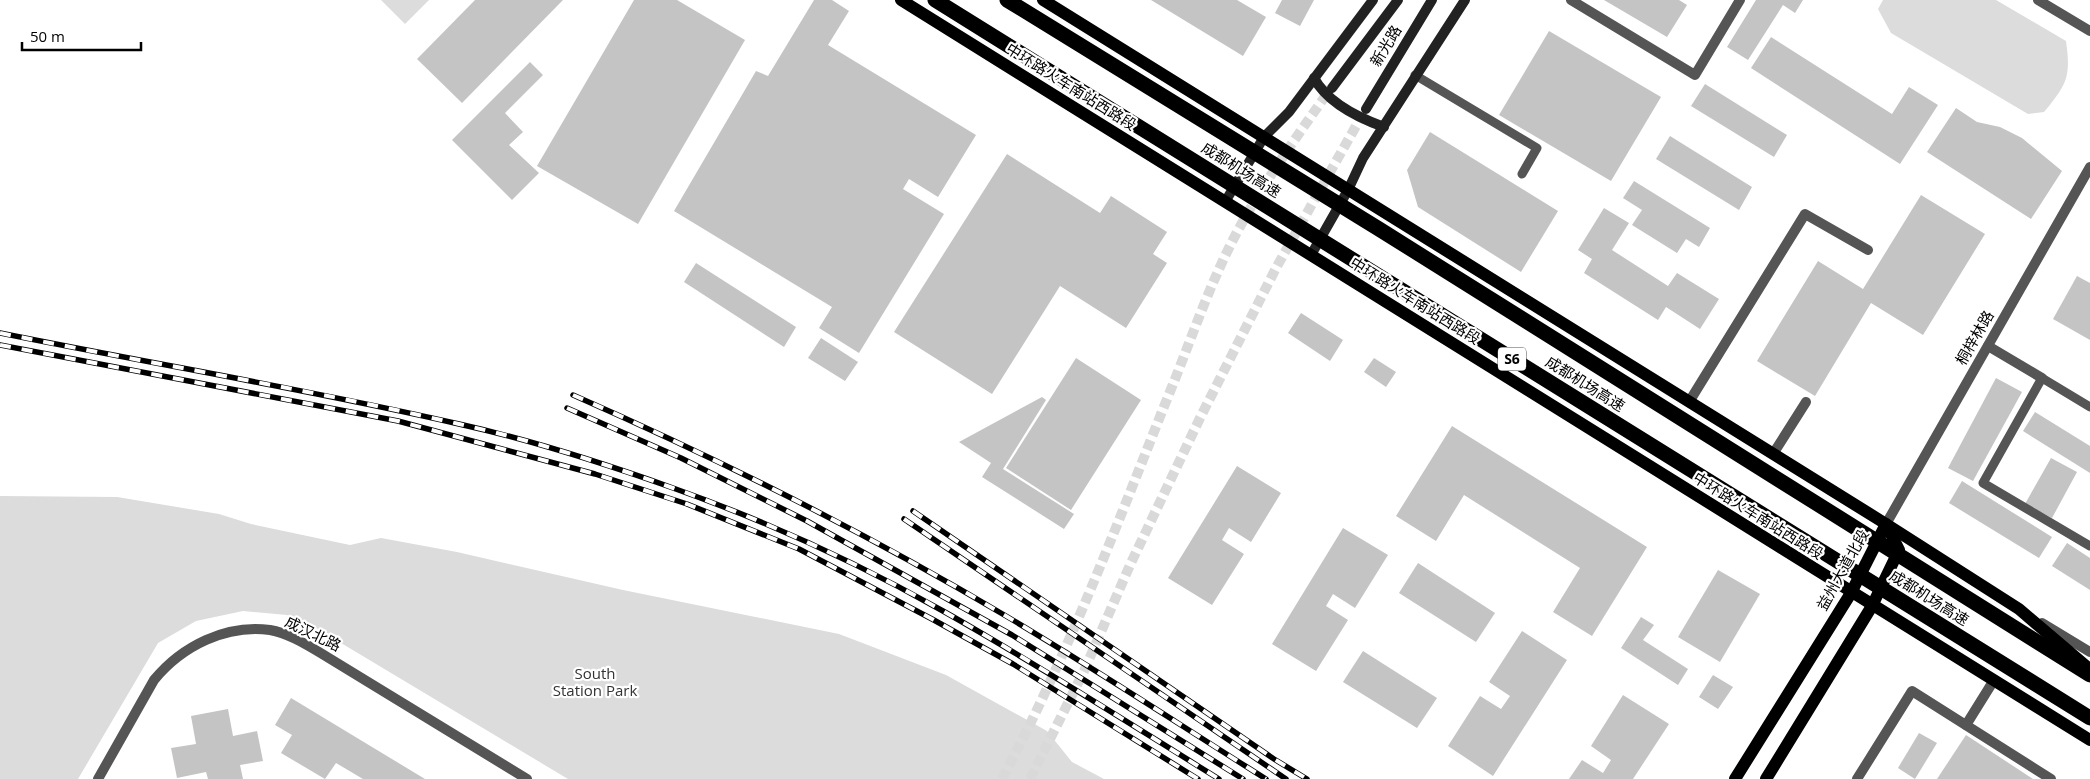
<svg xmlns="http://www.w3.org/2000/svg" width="2090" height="779" viewBox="0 0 2090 779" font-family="'Open Sans','Noto Sans SC',sans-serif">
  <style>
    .green { fill: #dcdcdc }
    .building { fill: #c4c4c4 }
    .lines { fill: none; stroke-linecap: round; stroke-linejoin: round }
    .secondary-tunnel { stroke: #d9d9d9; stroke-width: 10; stroke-dasharray: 10 5; stroke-linecap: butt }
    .service { stroke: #555; stroke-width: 9 }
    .minor { stroke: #555; stroke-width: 10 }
    .tertiary { stroke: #555; stroke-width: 10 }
    .secondary { stroke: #222; stroke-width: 10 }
    .primary { stroke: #000; stroke-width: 12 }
    .motorway { stroke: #000; stroke-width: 15 }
    .rail-casing { stroke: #000; stroke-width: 5.5 }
    .rail { stroke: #fff; stroke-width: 4; stroke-dasharray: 11; stroke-linecap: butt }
    .labels { text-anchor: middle; stroke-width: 4.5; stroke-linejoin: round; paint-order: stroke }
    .shield { fill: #fff; stroke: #4c4c4c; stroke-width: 1 }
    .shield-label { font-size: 14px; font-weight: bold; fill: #000 }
    .street-label { font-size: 15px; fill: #000; stroke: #fff }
    .park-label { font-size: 15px; fill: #333; stroke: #fff }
  </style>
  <rect width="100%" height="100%" fill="#fff"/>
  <g class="green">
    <path d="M381,0h48l-24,24z"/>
    <path d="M1883,0h113l70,41c5,36 1,43 -22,71l-16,2 -137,-81 -13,-24z"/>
    <path d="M0,496l117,1 102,17 32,10 99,21 31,-7 76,14 166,38 216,44 107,41 101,56 25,31 32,17h-536l-262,-157 -19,-7 -44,-4 -47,10 -38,22 -80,136h-78z"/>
  </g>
  <g class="building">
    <path d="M475,0h88l-101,103 -45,-44z"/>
    <path d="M634,0h43l68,40 -107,184 -101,-58z"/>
    <path d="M814,0h18l17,11 -21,34 148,90 -38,62 -29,-18 -6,10 41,25 -85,139 -40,-25 13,-21 -158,-96 82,-140 12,5z"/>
    <path d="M1151,0h86l29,17 -23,39z"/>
    <path d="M1282,0h32l-14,26 -25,-13z"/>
    <path d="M1604,0h75l8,5 -20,32z"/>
    <path d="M1756,0h47l-8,13 -12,-8 -35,55 -21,-13z"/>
    <path d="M1549,31l112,66 -50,84 -112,-66z"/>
    <path d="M1771,37l121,77 17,-27 29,18 -38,59 -149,-96z"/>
    <path d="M530,62l13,13 -38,38 18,19 -14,13 30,28 -27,27 -60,-60z"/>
    <path d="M1705,84l82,51 -13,22 -83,-51z"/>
    <path d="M1956,108l21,14 23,5 22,11 40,33 -31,48 -104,-67z"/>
    <path d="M1430,132l128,79 -37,61 -103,-65 -11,-37z"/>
    <path d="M1670,136l82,51 -13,23 -83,-51z"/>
    <path d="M1007,154l93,59 11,-17 56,36 -14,22 14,9 -41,65 -66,-42 -68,108 -98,-62z"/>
    <path d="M1634,181l76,47 -11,19 -13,-8 -9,14 -45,-28 10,-15 -19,-12z"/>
    <path d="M1921,195l64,39 -62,101 -52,-32 -56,93 -58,-35 61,-100 45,28z"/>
    <path d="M1604,208l25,15 -17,27 56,36 9,-13 42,26 -19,30 -34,-22 -8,13 -74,-47 8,-14 -14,-9z"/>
    <path d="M696,263l100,64 -12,20 -100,-65z"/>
    <path d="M2077,276l13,7v57l-37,-21z"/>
    <path d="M1301,313l42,27 -13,21 -42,-28z"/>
    <path d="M821,338l37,24 -13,19 -37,-23z"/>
    <path d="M1076,358l65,42 -70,110 -65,-42z"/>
    <path d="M1374,358l22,14 -10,15 -22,-15z"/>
    <path d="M1996,378l26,14 -49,89 -25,-13z"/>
    <path d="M1042,397l4,3 -43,69 71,45 -10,15 -82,-52 9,-14 -32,-21z"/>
    <path d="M2035,412l55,34v27l-67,-42z"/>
    <path d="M1452,426l195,121 -55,89 -39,-24 27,-44 -116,-73 -28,46 -40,-25z"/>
    <path d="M2051,458l26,14 -25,46 -27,-14z"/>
    <path d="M1237,466l44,27 -30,49 -22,-14 -7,12 22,14 -32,51 -44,-27z"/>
    <path d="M1962,481l90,56 -13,21 -90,-55z"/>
    <path d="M1343,528l45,27 -33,53 -22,-14 -7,12 22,14 -32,51 -44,-27z"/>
    <path d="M2067,543l23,15v32l-38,-24z"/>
    <path d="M1418,563l77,50 -19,29 -77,-49z"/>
    <path d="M1718,570l42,24 -40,68 -42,-25z"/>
    <path d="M1641,617l13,8 -11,15 45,29 -10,16 -57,-37z"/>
    <path d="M1522,631l45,29 -74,116 -45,-30 32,-50 21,13 9,-13 -21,-14z"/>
    <path d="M1363,651l74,47 -20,30 -74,-46z"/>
    <path d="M1713,675l20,12 -15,22 -19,-12z"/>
    <path d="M1623,695l46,29 -36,55h-64l13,-19 21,13 8,-13 -20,-14z"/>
    <path d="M291,698l134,81h-62l-27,-16 -11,16 -44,-26 11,-18 -17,-10z"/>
    <path d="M228,709l5,27 24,-5 6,30 -23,4 3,14h-35l-2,-7 -29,6 -6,-30 25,-4 -5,-28z"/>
    <path d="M1919,733l18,10 -22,36 -17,-11z"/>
    <path d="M1966,735l67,44h-96z"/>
  </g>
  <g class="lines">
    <g class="secondary-tunnel">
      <path d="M1002,779c64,-120 113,-249 163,-375 25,-60 45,-124 77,-181 26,-47 58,-91 89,-135"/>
      <path d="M1030,779l54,-108 46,-106 70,-147 76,-150 89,-158"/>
    </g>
    <g class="service">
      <path d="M1415,75l122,73 -15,26"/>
      <path d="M2090,407l-48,-29 -59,105 107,63"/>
    </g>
    <g class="minor">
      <path d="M1571,0l124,75 45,-75"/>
      <path d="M2038,0l52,31"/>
      <path d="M1988,346l54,32"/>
      <path d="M1689,402l116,-188 63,36"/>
      <path d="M1773,454l33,-52"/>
      <path d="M1886,524l204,-357"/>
      <path d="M1966,725l28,-45"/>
      <path d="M1857,779l55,-88 139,88"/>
    </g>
    <g class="tertiary">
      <path d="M2042,623l48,29"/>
      <path d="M98,779l56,-99c28,-34 72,-56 116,-50 17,3 34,13 49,22l208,127"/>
    </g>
    <g class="secondary">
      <path d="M1314,78c13,24 45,40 70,49"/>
      <path d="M1332,88l66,-88"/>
      <path d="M1366,109l66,-109"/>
      <path d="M1225,202l39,-65 25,-25 84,-112"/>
      <path d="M1311,255l37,-65 15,-32 102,-158"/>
    </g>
    <g class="primary">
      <path d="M901,0l1189,740"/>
      <path d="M1043,0l843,524 133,85 67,57"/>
      <path d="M1735,779l116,-186 35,-69"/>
      <path d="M1766,779l106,-173 27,-56 -12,-24"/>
    </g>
    <g class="motorway">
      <path d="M935,0l1155,718"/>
      <path d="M1007,0l372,229 711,446"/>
    </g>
    <defs>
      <g id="rail">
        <path d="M0,333c153,31 307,56 459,91 72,16 144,39 214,64 93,33 185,75 270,123 94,53 184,111 276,168"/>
        <path d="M0,345l398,76 197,53 92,30 112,45 133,70 81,45 185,115"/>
        <path d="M573,395c148,65 293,138 433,221 88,52 174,109 260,163"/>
        <path d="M567,408l114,50 126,63 205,114 231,144"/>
        <path d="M913,511l361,248 33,20"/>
        <path d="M904,519l382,260"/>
      </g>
    </defs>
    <use href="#rail" class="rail-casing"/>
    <use href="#rail" class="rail"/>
  </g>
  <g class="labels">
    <rect class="shield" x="1498" y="347.5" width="28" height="23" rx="4"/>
    <g class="shield-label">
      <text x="1512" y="364">S6</text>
    </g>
    <g class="street-label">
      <text transform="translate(1386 46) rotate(-59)" y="5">新光路</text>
      <text transform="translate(1071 87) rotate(32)" y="5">中环路火车南站西路段</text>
      <text transform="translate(1241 170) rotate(32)" y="5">成都机场高速</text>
      <text transform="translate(1415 301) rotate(32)" y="5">中环路火车南站西路段</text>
      <text transform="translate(1975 338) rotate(-60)" y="5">桐梓林路</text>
      <text transform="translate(1585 384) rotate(32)" y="5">成都机场高速</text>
      <text transform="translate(1758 516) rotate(32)" y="5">中环路火车南站西路段</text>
      <text transform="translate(1843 570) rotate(-61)" y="5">益州大道北段</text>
      <text transform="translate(1929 598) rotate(32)" y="5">成都机场高速</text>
      <text transform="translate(313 634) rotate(26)" y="5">成汉北路</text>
    </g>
    <g class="park-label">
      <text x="595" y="679">South<tspan x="595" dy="17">Station Park</tspan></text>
    </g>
  </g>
  <path d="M22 42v8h119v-8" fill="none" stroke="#000000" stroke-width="2.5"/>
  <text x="30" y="42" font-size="15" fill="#000000" stroke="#ffffff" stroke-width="4" paint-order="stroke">50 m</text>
</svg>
